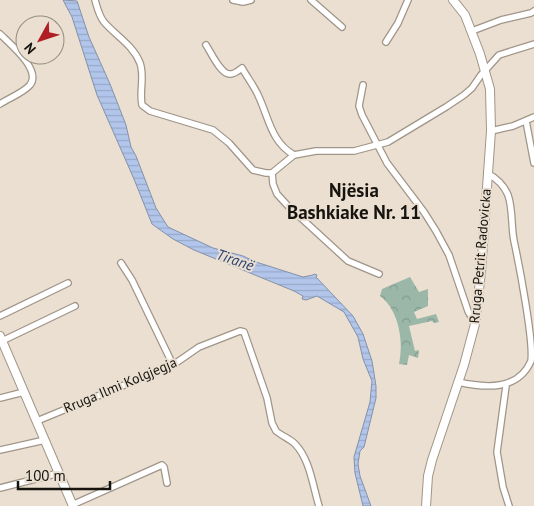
<svg xmlns="http://www.w3.org/2000/svg" width="534" height="506" viewBox="0 0 534 506" font-family="'PT Sans',sans-serif">
  <style>
    .forest { fill: url(#forest-crowns) }
    .water { fill: url(#water-rules); stroke: #8491a9 }
    .lines { fill: none; stroke-linecap: round; stroke-linejoin: round }
    .minor-casing { stroke: #a09588; stroke-width: 8 }
    .secondary-casing { stroke: #a09588; stroke-width: 10 }
    .minor { stroke: #fff; stroke-width: 5.5 }
    .secondary { stroke: #fff; stroke-width: 8 }
    .labels { text-anchor: middle; stroke-width: 4; stroke-linejoin: round; paint-order: stroke }
    .street-label { font-size: 14px; fill: #17140f; stroke: #eadfd0 }
    .water-label { font-size: 15px; font-style: italic; fill: #29406f; stroke: #eadfd0 }
    .district-label { font-size: 19px; font-weight: bold; fill: #17140f; stroke: #eadfd0 }
  </style>
  <defs>
    <pattern id="forest-crowns" width="20" height="18" patternUnits="userSpaceOnUse" patternTransform="scale(1.25)"><rect width="20" height="18" fill="#9ab7a7"/><path d="M2 6a3 3 0 1 1 6 0M12 15a3 3 0 1 1 6 0" fill="none" stroke="#849c8f"/></pattern>
    <pattern id="water-rules" width="6" height="5" patternUnits="userSpaceOnUse" patternTransform="scale(1.25)"><rect width="6" height="5" fill="#b2c6eb"/><path d="M0 2.5h6" fill="none" stroke="#98a9c8"/></pattern>
  </defs>
  <rect width="100%" height="100%" fill="#eadfd0"/>
  <path class="forest" d="M410,277l9,15 9,-3v17l-14,6 3,7 19,-5 3,8 -5,1 -2,-2 -23,5 6,25 4,-1 -1,8 -9,-3 -2,10 -8,-1c5,-22 0,-54 -19,-68l2,-7z"/>
  <path class="water" d="M63,0l14,1 12,36 21,47 16,41 5,22 5,9 20,52 12,19 45,21 30,8 13,6 47,15 10,-2 1,-1 3,1 -1,2 37,39 10,18 9,27 4,25v12l-12,49 -4,4 -2,13 2,12 11,30h-8l-8,-33 -1,-16 16,-55 2,-21 -9,-22 -5,-22 -14,-25 -27,-16 -11,4 -4,-1 1,-3 -9,-5 -100,-41 -21,-11 -21,-15 -18,-45 -37,-84 -25,-78z"/>
  <g class="lines">
    <defs>
      <g id="minor">
        <path d="M95,0c2,7 4,16 9,22 11,13 29,23 36,41 5,14 -1,28 2,42l8,6 63,19 16,13 24,27 13,3h6l22,-18 22,-4h38l34,-9 58,-35 18,-12 8,-7 9,-13 18,-20 35,-11"/>
        <path d="M233,0l10,2 8,-2"/>
        <path d="M311,0l31,27"/>
        <path d="M472,31l29,-11 30,-7 3,-2"/>
        <path d="M0,34c10,10 42,36 30,51 -7,8 -21,13 -30,19"/>
        <path d="M386,42l12,-19 10,-23"/>
        <path d="M206,45c5,7 15,31 25,29 4,0 8,-4 11,-6 5,9 12,18 16,27 11,23 13,47 36,60"/>
        <path d="M363,85l-4,21 3,9 25,48 37,49 12,19 13,24 19,56 7,13"/>
        <path d="M526,121l8,42"/>
        <path d="M491,131l22,-5 21,-9"/>
        <path d="M272,173l1,11 4,10 11,12 60,55 31,13"/>
        <path d="M121,263l11,17 41,85"/>
        <path d="M0,316l68,-33"/>
        <path d="M2,341l73,-35"/>
        <path d="M458,382c27,6 60,9 73,-21 3,-19 -12,-97 -17,-120 -3,-15 -1,-32 -6,-46 -4,-10 -12,-17 -21,-22"/>
        <path d="M506,386l-9,66 6,35 6,19"/>
        <path d="M0,398l24,-6"/>
        <path d="M37,421l136,-56 26,-18 41,-16 4,1 23,66 5,25 4,8c6,5 14,8 19,13 15,15 18,43 24,62"/>
        <path d="M0,450l45,-10"/>
        <path d="M0,488l59,-15"/>
        <path d="M72,505l90,-40 2,2 3,16"/>
      </g>
      <g id="secondary">
        <path d="M0,336l73,170"/>
        <path d="M426,506l2,-30 4,-16 32,-95 11,-41 6,-52 10,-141 -1,-42 -10,-35 -15,-39 -12,-15"/>
      </g>
    </defs>
    <use href="#minor" class="minor-casing"/>
    <use href="#secondary" class="secondary-casing"/>
    <use href="#minor" class="minor"/>
    <use href="#secondary" class="secondary"/>
  </g>
  <g class="labels">
    <g class="street-label">
      <text transform="translate(480 256) rotate(-85)" y="5">Rruga Petrit Radovicka</text>
      <text transform="translate(120 385) rotate(-23)" y="5">Rruga Ilmi Kolgjegja</text>
    </g>
    <g class="water-label">
      <text transform="translate(235 260) rotate(19)" y="5">Tiranë</text>
    </g>
    <g class="district-label">
      <text x="354" y="197">Njësia<tspan x="354" dy="22">Bashkiake Nr. 11</tspan></text>
    </g>
  </g>
  <g transform="translate(40 40) rotate(230)"><circle r="24" fill="#eadfd0" stroke="#968e83"/>
  <path d="M0-4L9 19L0 12L-9 19Z" fill="#b01e26"/>
  <text y="-8" font-size="14" font-weight="bold" text-anchor="middle" fill="#17140f">N</text>
  </g>
  <path d="M18 481v8h92v-8" fill="none" stroke="#17140f" stroke-width="2.5"/>
  <text x="25" y="481" font-size="15" fill="#17140f" stroke="#eadfd0" stroke-width="4" paint-order="stroke">100 m</text>
</svg>
